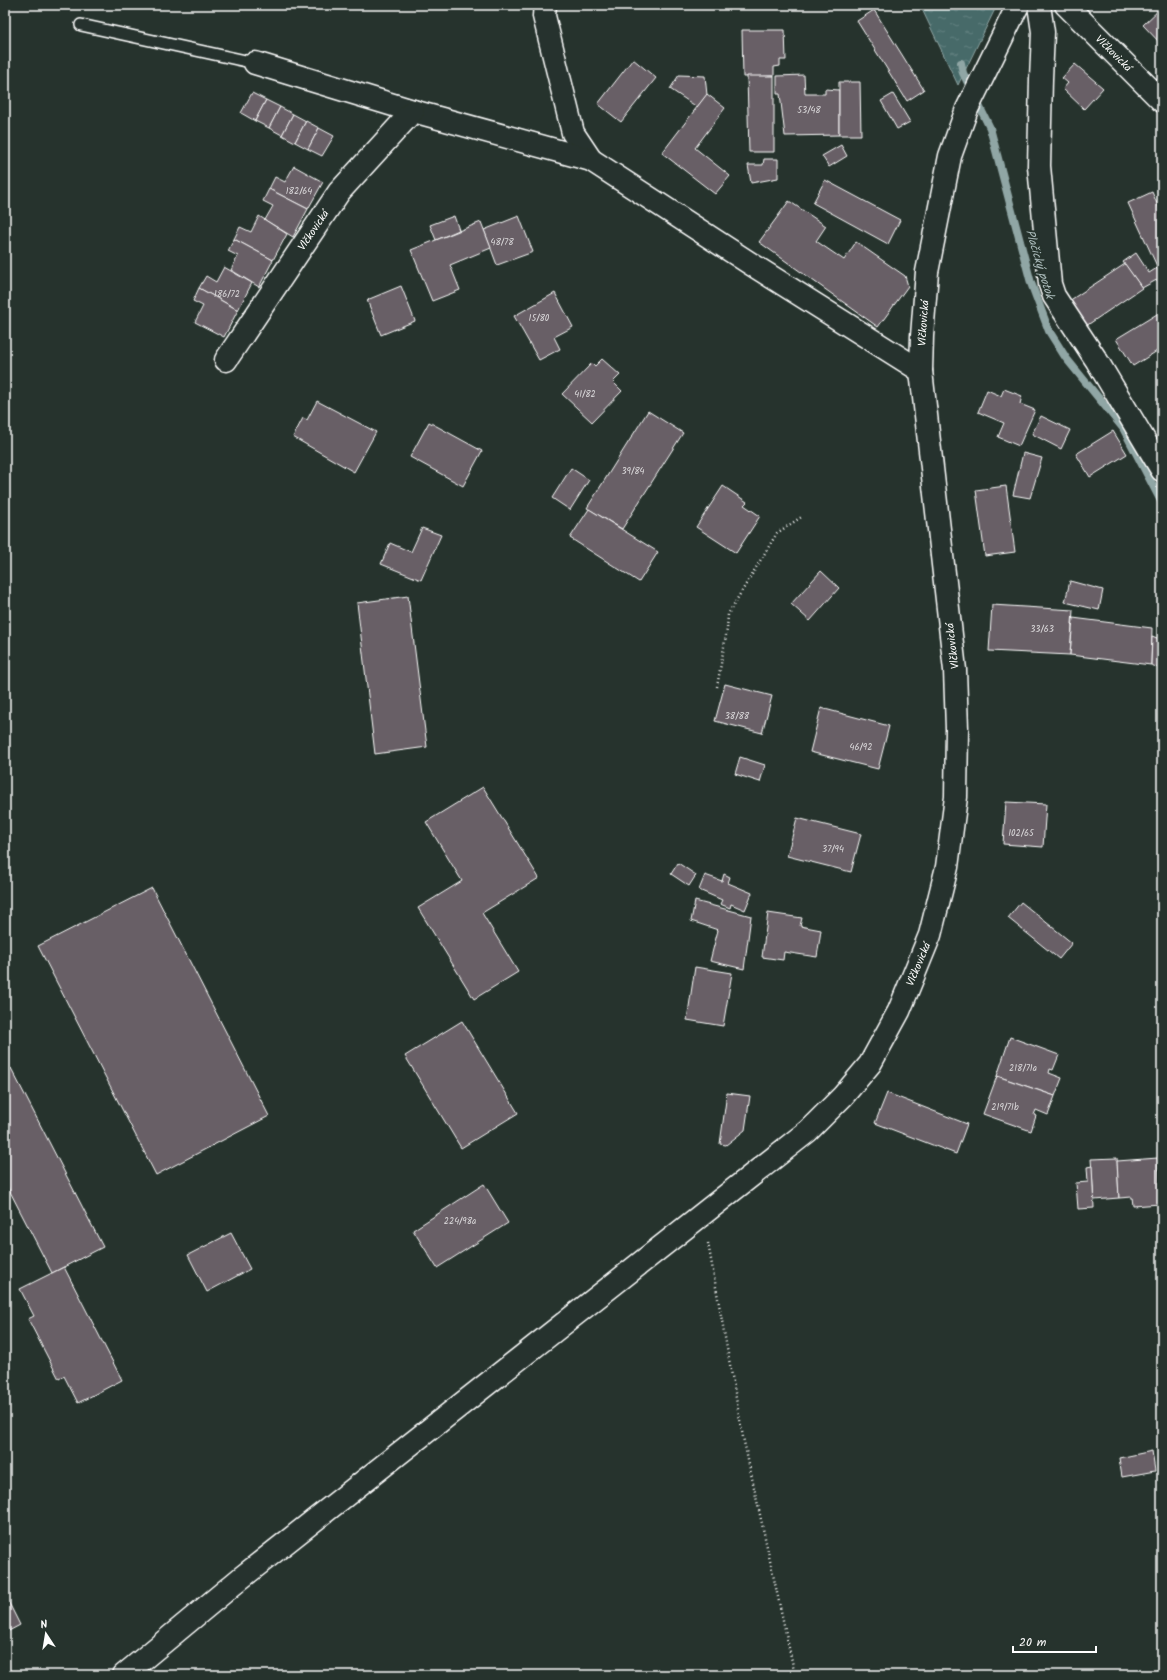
<svg xmlns="http://www.w3.org/2000/svg" width="1167" height="1680" viewBox="0 0 1167 1680" font-family="Kalam,sans-serif">
  <style>
    .water { fill: url(#water-ripples); stroke: #90a6a5 }
    .lines { fill: none; stroke-linecap: round; stroke-linejoin: round }
    .stream { stroke: #90a6a5; stroke-width: 8 }
    .building { fill: #685f66; stroke: #fff }
    .service-casing { stroke: #fff; stroke-width: 14 }
    .minor-casing { stroke: #fff; stroke-width: 25 }
    .tertiary-casing { stroke: #fff; stroke-width: 25 }
    .path { stroke: #fff; stroke-width: 2.5; stroke-dasharray: 1 3; stroke-linecap: butt }
    .service { stroke: #26332d; stroke-width: 11 }
    .minor { stroke: #26332d; stroke-width: 22 }
    .tertiary { stroke: #26332d; stroke-width: 22 }
    .labels { text-anchor: middle; stroke-width: 4; stroke-linejoin: round; paint-order: stroke }
    .number-label { font-size: 9px; fill: #d9d7d9 }
    .street-label { font-size: 11px; fill: #fff; stroke: #26332d }
    .water-label { font-size: 12px; font-style: italic; fill: #acbcbc; stroke: #26332d }
  </style>
  <defs>
    <pattern id="water-ripples" width="26" height="14" patternUnits="userSpaceOnUse"><rect width="26" height="14" fill="#466a69"/><path d="M2 4q2-2 4 0t4 0M15 11q2-2 4 0t4 0" fill="none" stroke="#628080"/></pattern>
  </defs>
  <rect width="100%" height="100%" fill="#26332d"/>
  <filter id="ink" filterUnits="userSpaceOnUse"><feTurbulence type="fractalNoise" baseFrequency=".025" numOctaves="2"/><feDisplacementMap in="SourceGraphic" scale="8" xChannelSelector="R" yChannelSelector="G"/><feConvolveMatrix kernelMatrix="1 2 1 2 8 2 1 2 1" color-interpolation-filters="sRGB"/></filter>
  <g filter="url(#ink)">
    <path class="water" d="M920,5h77l-39,80z"/>
    <g class="lines">
      <path class="stream" d="M961,63l2,10 27,55 41,155 18,48 17,27 57,70 39,75"/>
    </g>
    <g class="building">
      <path d="M1162,7v38l-19,-20z"/>
      <path d="M874,10l50,80 -17,11 -50,-80z"/>
      <path d="M742,30h43l1,30h-6v6l-6,1v9l-31,1z"/>
      <path d="M633,59l23,19 -35,44 -23,-18z"/>
      <path d="M1075,64l28,24 -19,21 -21,-20 5,-6 -6,-5z"/>
      <path d="M679,75l26,1 2,19 -10,12 -27,-18z"/>
      <path d="M804,75l1,19h20v-5l14,1v45l-54,1 -5,-42h-3v-18z"/>
      <path d="M747,76h27v76h-25z"/>
      <path d="M839,82h21l1,53h-22z"/>
      <path d="M252,93l14,7 -11,21 -14,-8z"/>
      <path d="M707,94l18,14 -30,40 35,28 -15,18 -53,-41z"/>
      <path d="M893,94l17,28 -13,7 -16,-28z"/>
      <path d="M266,100l14,7 -11,21 -14,-7z"/>
      <path d="M280,107l13,7 -11,21 -13,-7z"/>
      <path d="M293,114l13,7 -11,21 -13,-7z"/>
      <path d="M306,121l13,7 -11,21 -13,-7z"/>
      <path d="M319,128l15,8 -12,20 -14,-7z"/>
      <path d="M841,145l6,11 -18,11 -7,-11z"/>
      <path d="M764,159h14v19l-27,5 -3,-18h15z"/>
      <path d="M294,166l29,16 -15,27 -39,-20 6,-12 10,5z"/>
      <path d="M825,180l75,40 -12,24 -75,-41z"/>
      <path d="M269,189l39,20 -15,28 -28,-17 8,-14 -10,-5z"/>
      <path d="M1152,192l10,23v62l-34,-74z"/>
      <path d="M789,201l37,25 -10,15 28,19 12,-18 49,34 3,10 -30,41 -119,-85z"/>
      <path d="M259,216l28,18 -14,26 -39,-21 6,-12 11,5z"/>
      <path d="M454,216l5,14 -23,10 -6,-15z"/>
      <path d="M519,216l14,36 -36,13 -13,-35z"/>
      <path d="M481,222l10,26 -41,17 10,25 -28,11 -21,-51z"/>
      <path d="M234,239l39,21 -14,27 -28,-17 7,-14 -10,-5z"/>
      <path d="M1136,253l13,20 8,-5 5,9 -20,11 -19,-26z"/>
      <path d="M1125,264l17,24 -56,38 -17,-25z"/>
      <path d="M224,267l28,16 -14,27 -39,-22 7,-12 10,6z"/>
      <path d="M401,286l14,35 -34,14 -14,-35z"/>
      <path d="M199,288l39,22 -14,27 -29,-15 8,-16 -10,-5z"/>
      <path d="M555,293l18,34 -19,10 6,12 -21,11 -25,-44z"/>
      <path d="M1162,311v37l-29,18 -17,-27z"/>
      <path d="M602,359l18,16 -7,7 9,9 -30,31 -30,-28 30,-31 3,3z"/>
      <path d="M1004,389l18,7 -2,8 15,6 -16,36 -21,-9 6,-14 -26,-11 9,-22 14,6z"/>
      <path d="M317,401l59,31 -22,40 -61,-35 10,-19 4,2z"/>
      <path d="M648,411l35,22 -61,96 -35,-21z"/>
      <path d="M1041,416l29,14 -9,19 -29,-15z"/>
      <path d="M429,422l53,29 -19,35 -53,-29z"/>
      <path d="M1113,431l14,23 -37,23 -14,-23z"/>
      <path d="M1023,453l19,5 -12,40 -17,-3z"/>
      <path d="M571,468l18,12 -19,30 -18,-12z"/>
      <path d="M723,486l24,16 -3,3 16,11 -24,37 -40,-26z"/>
      <path d="M1006,486l9,66 -30,4 -9,-66z"/>
      <path d="M589,509l69,43 -19,30 -69,-44z"/>
      <path d="M422,528l19,7 -20,45 -40,-16 9,-21 21,9z"/>
      <path d="M821,571l18,17 -29,33 -19,-17z"/>
      <path d="M1070,581l33,9 -4,20 -34,-8z"/>
      <path d="M408,596l19,151 -52,7 -18,-151z"/>
      <path d="M992,605l81,5 -3,45 -81,-4z"/>
      <path d="M1073,618l79,10 -1,37 -81,-10z"/>
      <path d="M1152,636l10,4v29l-11,-4z"/>
      <path d="M725,684l47,12 -10,37 -47,-12z"/>
      <path d="M821,708l68,18 -11,43 -68,-17z"/>
      <path d="M740,757l25,8 -5,17 -25,-8z"/>
      <path d="M483,787l56,91 -57,35 36,59 -44,27 -56,-91 44,-27 -36,-59z"/>
      <path d="M1006,802l40,2 -3,43 -40,-3z"/>
      <path d="M797,818l64,16 -10,38 -64,-16z"/>
      <path d="M678,863l18,12 -7,11 -18,-12z"/>
      <path d="M724,874l6,3 -2,6 24,10 -7,17 -14,-6 -1,4 -10,-4 2,-4 -23,-10 6,-15 17,6z"/>
      <path d="M152,888l117,228 -113,59 -118,-229z"/>
      <path d="M695,901l56,15 -7,53 -34,-8 8,-31 -27,-9z"/>
      <path d="M1021,902l51,41 -13,16 -51,-41z"/>
      <path d="M768,913l34,5 -2,8 21,4 -4,27 -33,-5 -1,8 -21,-3z"/>
      <path d="M695,967l37,6 -9,53 -36,-6z"/>
      <path d="M462,1021l56,92 -57,35 -56,-92z"/>
      <path d="M1010,1037l49,18 -6,15 -3,-1 -1,4 13,5 -7,18 -58,-20z"/>
      <path d="M11,1068l92,179 -51,26 -47,-91v-111z"/>
      <path d="M997,1076l58,20 -7,19 -12,-5 -2,5 2,1 -5,15 -48,-17z"/>
      <path d="M727,1093l23,3 -5,34 -19,15 -6,-1z"/>
      <path d="M887,1093l80,31 -11,30 -81,-31z"/>
      <path d="M1117,1158l2,40 -25,2 -3,-41z"/>
      <path d="M1158,1158l2,46 -27,2 -1,-9 -13,1 -2,-37z"/>
      <path d="M1092,1166l2,42 -16,1 -2,-26 12,-1 -1,-15z"/>
      <path d="M484,1184l24,39 -71,45 -24,-38z"/>
      <path d="M231,1233l19,36 -43,23 -19,-37z"/>
      <path d="M64,1267l58,113 -44,23 -14,-27 -5,3 -31,-60 6,-3 -14,-27z"/>
      <path d="M1152,1451l3,20 -33,6 -3,-19z"/>
      <path d="M5,1595l15,30 -15,8z"/>
    </g>
    <g class="lines">
      <defs>
        <path id="service" d="M81,25l174,38"/>
        <g id="minor">
          <path d="M545,5l-1,11 29,117 18,27"/>
          <path d="M1039,5l4,27 -2,47 -2,87 11,118 4,12 43,65 65,109"/>
          <path d="M1066,5l96,96"/>
          <path d="M255,63l158,48 178,49 157,102 173,109"/>
          <path d="M226,360l113,-168 74,-81"/>
        </g>
        <path id="tertiary" d="M124,1675l117,-97 567,-447 35,-35 27,-32 29,-53 31,-76 17,-68 9,-70 1,-68 -2,-59 -34,-299 1,-35 5,-64 23,-116 17,-47 51,-104"/>
      </defs>
      <use href="#service" class="service-casing"/>
      <use href="#minor" class="minor-casing"/>
      <use href="#tertiary" class="tertiary-casing"/>
      <g class="path">
        <path d="M717,687l10,-58 1,-15 49,-81 26,-17"/>
        <path d="M708,1243l35,194 52,238"/>
      </g>
      <use href="#service" class="service"/>
      <use href="#minor" class="minor"/>
      <use href="#tertiary" class="tertiary"/>
    </g>
  </g>
  <g class="labels">
    <g class="number-label">
      <text x="809" y="113">53/48</text>
      <text x="299" y="194">182/64</text>
      <text x="502" y="245">48/78</text>
      <text x="227" y="297">186/72</text>
      <text x="539" y="321">15/80</text>
      <text x="585" y="397">41/82</text>
      <text x="633" y="474">39/84</text>
      <text x="1042" y="632">33/63</text>
      <text x="737" y="719">38/88</text>
      <text x="861" y="750">46/92</text>
      <text x="1021" y="836">102/65</text>
      <text x="833" y="852">37/94</text>
      <text x="1023" y="1071">218/71a</text>
      <text x="1005" y="1110">219/71b</text>
      <text x="460" y="1224">224/98a</text>
    </g>
    <g class="street-label">
      <text transform="translate(1114 53) rotate(45)" y="4">Vlčkovická</text>
      <text transform="translate(313 230) rotate(-56)" y="4">Vlčkovická</text>
      <text transform="translate(923 323) rotate(-86)" y="4">Vlčkovická</text>
      <text transform="translate(952 646) rotate(-97)" y="4">Vlčkovická</text>
      <text transform="translate(918 964) rotate(-67)" y="4">Vlčkovická</text>
    </g>
    <g class="water-label">
      <text transform="translate(1040 264) rotate(73)" y="4">Plačický potok</text>
    </g>
  </g>
  <rect width="1167" height="1680" fill="none" stroke="#26332d" stroke-width="20"/>
  <rect x="10" y="10" width="1147" height="1660" fill="none" stroke="#fff" stroke-width="1.5" filter="url(#ink)"/>
  <g transform="translate(46 1634) rotate(348)" stroke="#26332d" stroke-width="3" paint-order="stroke">
  <path d="M0-3L7 15L0 10L-7 15Z" fill="#ffffff"/>
  <text y="-6" font-size="11" font-weight="bold" text-anchor="middle" fill="#ffffff">N</text>
  </g>
  <path d="M1013 1646v6h83v-6" fill="none" stroke="#ffffff" stroke-width="2"/>
  <text x="1019" y="1646" font-size="12" fill="#ffffff" stroke="#26332d" stroke-width="3" paint-order="stroke">20 m</text>
</svg>
